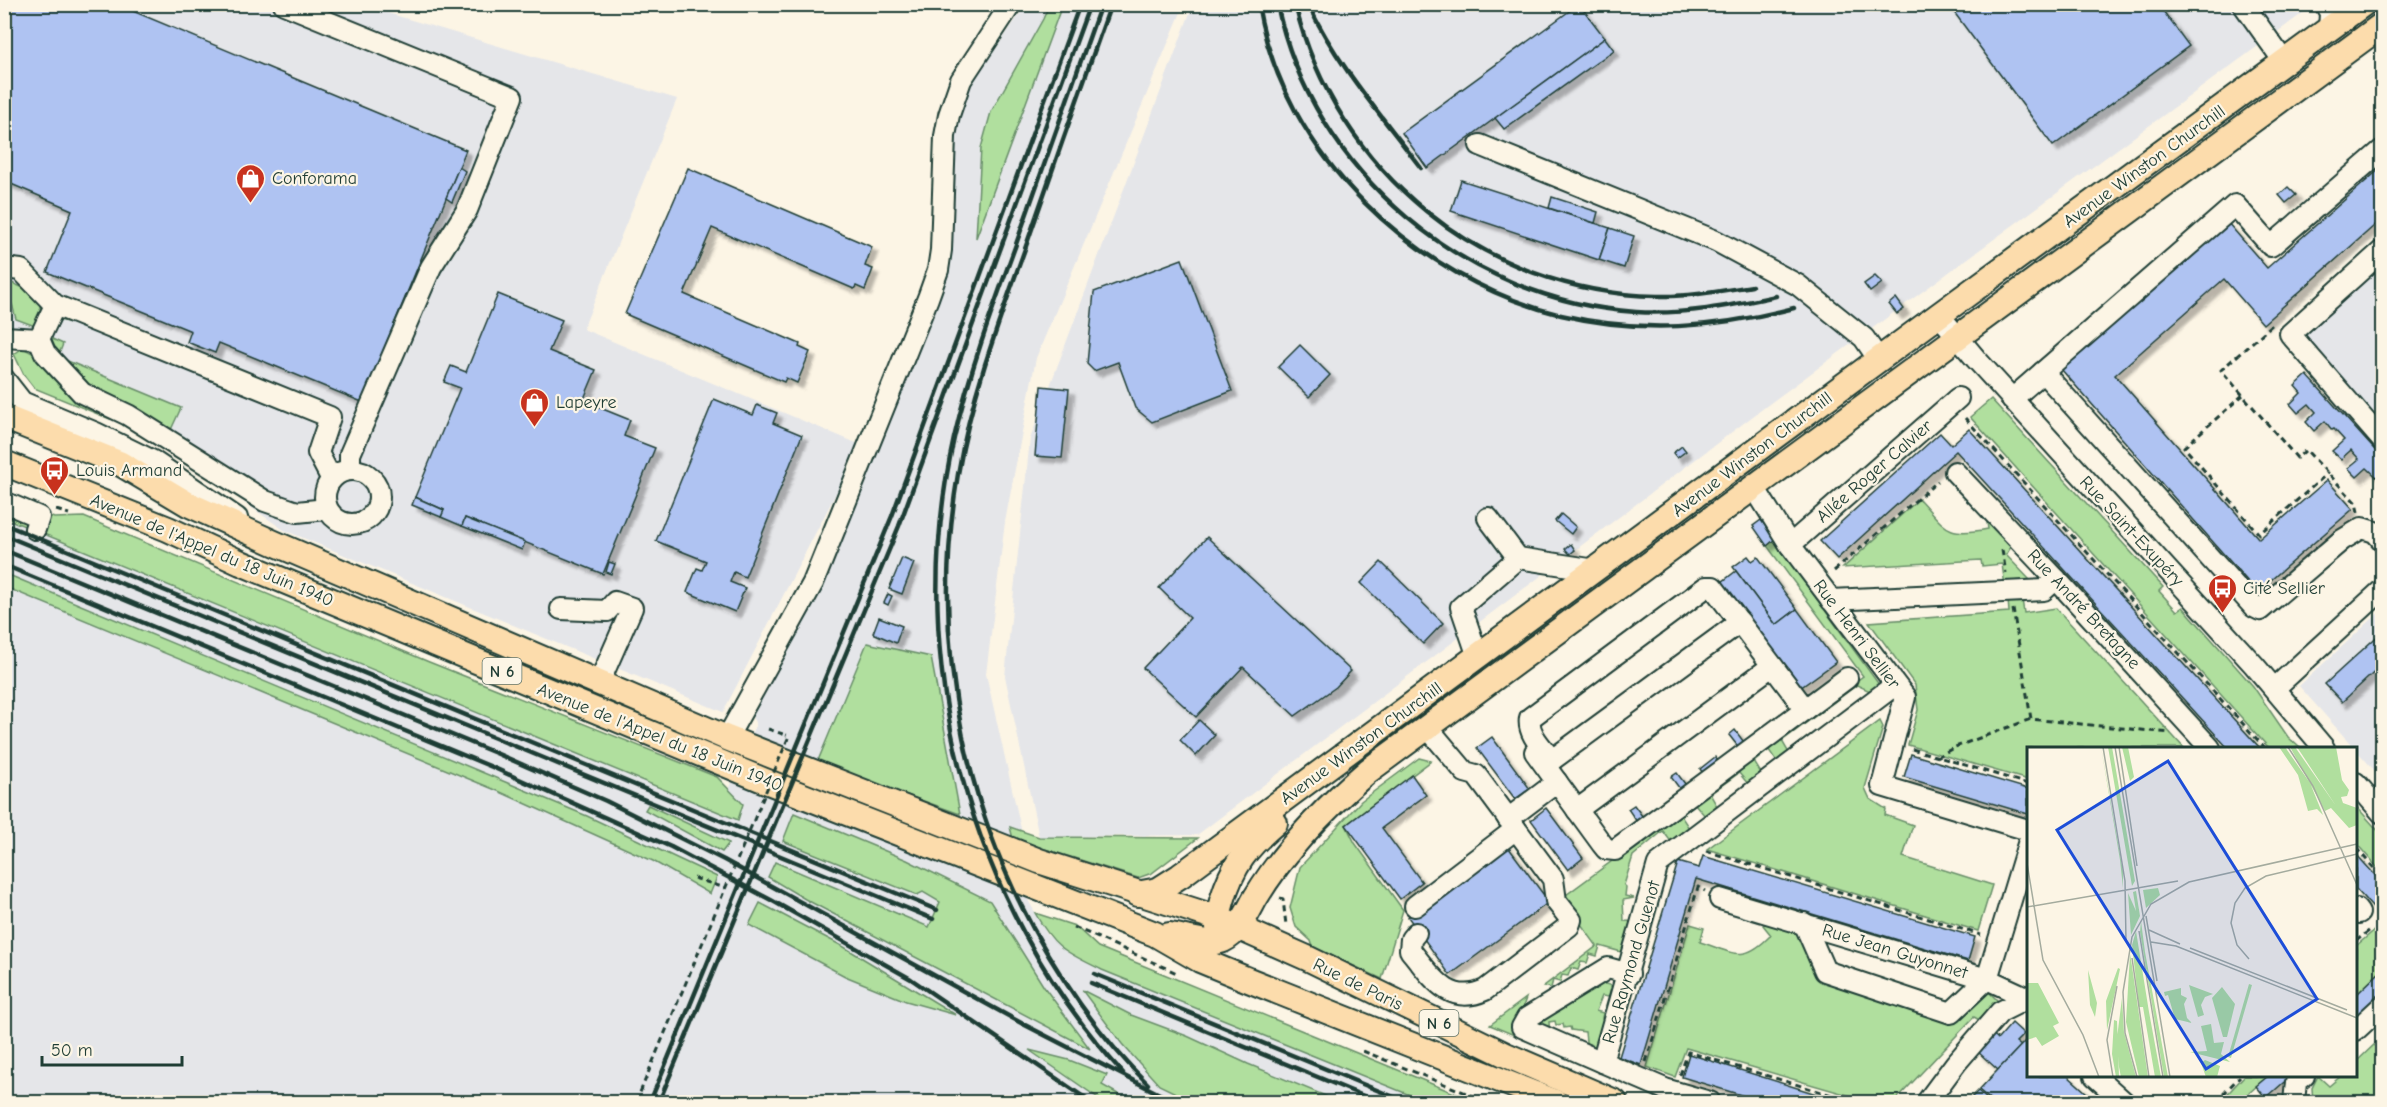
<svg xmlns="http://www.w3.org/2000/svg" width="2387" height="1107" viewBox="0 0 2387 1107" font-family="'Comic Neue',sans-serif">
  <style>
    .built { fill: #e5e6e9 }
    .green { fill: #b0df9e; stroke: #688e69; stroke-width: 1.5 }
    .building { fill: #afc3f2; stroke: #1f3d34; stroke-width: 1.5; filter: url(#shadow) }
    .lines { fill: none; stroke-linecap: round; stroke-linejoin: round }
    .minor-casing { stroke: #1f3d34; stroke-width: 24 }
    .major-casing { stroke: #1f3d34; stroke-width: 28 }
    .path { stroke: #1f3d34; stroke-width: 3; stroke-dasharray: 6 4.5; stroke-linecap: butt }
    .minor { stroke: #fcf5e5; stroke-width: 20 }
    .major { stroke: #fcdcac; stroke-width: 24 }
    .rail { stroke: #1f3d34; stroke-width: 4.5 }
    .path-bridge { stroke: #1f3d34; stroke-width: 3; stroke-dasharray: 6 4.5; stroke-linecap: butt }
    .labels { text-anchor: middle; stroke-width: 4.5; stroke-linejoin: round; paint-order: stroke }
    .shield { fill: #fcf5e5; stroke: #617469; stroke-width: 1.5 }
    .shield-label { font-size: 16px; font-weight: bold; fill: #1f3d34 }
    .street-label { font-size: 18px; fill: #1f3d34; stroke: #fcf5e5 }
    .poi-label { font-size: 18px; fill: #1f3d34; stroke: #fcf5e5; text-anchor: start }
    .inset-road { fill: none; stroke: #a4ab9e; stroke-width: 1.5 }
    .view { fill: #1d4ed8; fill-opacity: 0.15; stroke: #1d4ed8; stroke-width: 3 }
    .inset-edge { fill: none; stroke: #1f3d34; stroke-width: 3 }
  </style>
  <defs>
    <filter id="shadow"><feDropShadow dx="5.5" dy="5.5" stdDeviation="1.5" flood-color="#0004"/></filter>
  </defs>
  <rect width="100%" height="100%" fill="#fcf5e5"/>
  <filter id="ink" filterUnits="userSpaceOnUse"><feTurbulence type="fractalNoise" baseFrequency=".0167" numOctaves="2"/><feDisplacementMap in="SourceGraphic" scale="12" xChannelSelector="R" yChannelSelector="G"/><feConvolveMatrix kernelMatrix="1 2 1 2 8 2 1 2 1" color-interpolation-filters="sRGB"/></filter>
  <g filter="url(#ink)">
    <g class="built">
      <path d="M5,5h356l316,94 -94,230 278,116 -138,267 -439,-182 -279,-194z"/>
      <path d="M1026,5h158l-148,353 -31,164 -19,152 36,159 -12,-5 12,61 26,47 407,166h-1450l-1,-604 722,299 30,-73 -4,-7 1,-12 195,-442 7,-136 8,-31z"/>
      <path d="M1193,5h1121l-541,396 -576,434 -158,2 -34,-161 25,-237z"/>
      <path d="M2382,239v191l-93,-109z"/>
      <path d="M2382,610v169l-83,-93z"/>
    </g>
    <g class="green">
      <path d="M1049,5h13l-86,233 5,-90 10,-36 52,-93z"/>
      <path d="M4,280c24,9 47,17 31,46l-19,-7 -4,-15 -7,-7z"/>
      <path d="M61,315l10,8 -12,-3 -9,18 13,6 -5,13 123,51 -12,26 -82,-43 -22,-22 -13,-16 -4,-15 4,-16 4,-5z"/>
      <path d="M23,348l17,9 71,59 -1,3 -76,-31 -10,-13 -10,-21z"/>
      <path d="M1991,399l172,188 -4,4 18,20 6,-4 70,79 35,51 12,11h-31l-299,-331z"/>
      <path d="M4,496l50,22 30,-1 345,145 288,115 26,27 -5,16 -733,-302z"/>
      <path d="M1919,499c28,30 27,38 69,30l-2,-13 28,26 -8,13 24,25 -3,3 -22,3 -3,-22 -20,2 -1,-6 -138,8z"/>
      <path d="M1774,540l106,146 -8,6 -15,-7 -75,56 7,12 -12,9 -8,-12 -15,12 7,11 -13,11 -9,-11 -29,21 7,12 -12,10 -10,-12 -14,12 8,12 -17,15 -9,-12 -30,25 -9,29 2,2 -1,9 9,2 -11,2 1,21 15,1 -14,31 -25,-7 -3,10 -7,-2 -3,9 -6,-1 -3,8 -7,-2 -3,8 -6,-1 -2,7 -7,-2 -2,8 -7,-2 53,-40 -35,-48 301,-222 -95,-129 -1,-1z"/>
      <path d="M4,573l583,243 130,61 -7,17 -57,-33 -155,-70 -493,-204z"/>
      <path d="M2022,599l2,14 32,-5 128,140h-156v32l-120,-35 10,-35 -3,-25 -46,-63 140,-10 -1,-12z"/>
      <path d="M867,643l64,14 29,157 -143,-51z"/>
      <path d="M1880,721l3,6 -18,61 5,11 16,10 -1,6 28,10 -10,32 89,28 -14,46 -271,-82z"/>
      <path d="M1419,758l12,3 -85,64 9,18 48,67 -21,69 -69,-32 -2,-6 -15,-14 -6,-19 10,-41 61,-66z"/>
      <path d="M648,805l81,38 -7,9 -77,-42z"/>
      <path d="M2356,806l26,29v38l-26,-30z"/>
      <path d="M794,813l113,47 83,41 54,86 46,62 -285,-150 -37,-22 7,-15 154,65 11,-25 -17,-10 -6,3 -134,-54z"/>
      <path d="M1010,827l29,10 159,1 -46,35 -14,5 -125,-39z"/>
      <path d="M760,903l84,44 112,68 -50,-14 -61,-25 -96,-51z"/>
      <path d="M1035,913l40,13 23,21 378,155h-49l-325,-132c-36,-18 -47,-21 -67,-57z"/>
      <path d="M1768,921l24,6 11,15 19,36 116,39 47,-29 14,14 -16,20 -9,-5 -80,85h-22l-186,-54 -11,29 -28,-10 43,-143 14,4 -4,14c35,11 43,22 71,-7l-8,-10z"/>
      <path d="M2377,928l5,6v36l-26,25v-49z"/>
      <path d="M1596,981l19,6 2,6 -6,-1 -2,5 -7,-1 -6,15 7,2 -1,5 6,2 -10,30 -11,1 -2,-19 -14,-2 -1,-3 -6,1 -1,-4 -7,1 -1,-4 -6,1 1,13 -8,-3 -5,-10z"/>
      <path d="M1082,990l49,25 56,21 61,28 92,38h-146l-35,-17 -37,-41z"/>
      <path d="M1526,998l-8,23 81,49 -109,-45z"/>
      <path d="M2377,1042l1,60h-65l-1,-14 6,-12 11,10 12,-10h15v-14z"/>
      <path d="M1029,1050l40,10 38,15 -5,10 30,17h-28z"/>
      <path d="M2244,1076h24l-29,26h-19z"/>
    </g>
    <g class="building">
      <path d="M11,4h105l350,146 -104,252 -143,-59 -4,10 -28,-11 4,-11 -144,-59 25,-62 -68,-29v-161z"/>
      <path d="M1579,4l26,34 -178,130 -25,-35z"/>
      <path d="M1948,4h210l31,42 -136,100z"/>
      <path d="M1605,38l9,12 -110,79 -9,-11z"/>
      <path d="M459,167l6,4 -13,31 -6,-4z"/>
      <path d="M2382,167v52l-119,105 -39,-45 -109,96 144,164 68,-59 26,29 -96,83 -196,-223 167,-146 39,45z"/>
      <path d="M688,168l184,79 -7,19 8,3 -8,21 -9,-4 -2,3 -142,-61 -28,66 116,50 -1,3 11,5 -13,31 -11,-5 -2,4 -159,-68z"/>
      <path d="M1461,180l149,48 -11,32 -148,-49z"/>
      <path d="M2288,187l8,8 -10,8 -7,-8z"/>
      <path d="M1552,197l46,15 -3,11 -46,-15z"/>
      <path d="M1610,228l24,8 -10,32 -25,-8z"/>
      <path d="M1182,259l50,132 -80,31 -17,-14 -17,-46 -24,9 -7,-7 7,-72z"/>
      <path d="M1875,276l7,7 -12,9 -6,-8z"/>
      <path d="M498,294l64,26 -13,31 47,19 -13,31 47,19 -6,16 31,12 -52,126 -138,-56 -3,8 -21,-9 3,-7 -29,-13 45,-109 -16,-6 7,-16 15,6z"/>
      <path d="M1896,298l8,11 -7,5 -8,-10z"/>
      <path d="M1300,345l30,30 -21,22 -31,-30z"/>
      <path d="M2307,375l75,83v24l-15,-14 -10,9 -9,-9 11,-9 -8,-9 -10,9 -9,-8 12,-11 -10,-11 -2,1 -7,-9 -11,10 -8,-9 10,-10 -7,-8 -11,9 -8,-9 11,-11 -6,-7z"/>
      <path d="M1041,386l28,3 -7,69 -27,-2z"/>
      <path d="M714,399l39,16 4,-10 20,8 -4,10 29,12 -57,142 -11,-5 -4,10 15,6 -10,24 -48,-20 10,-24 5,2 4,-9 -50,-20z"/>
      <path d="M1969,429l291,319h-32l-272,-297 -119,108 -17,-18 120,-108 11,12z"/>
      <path d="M1682,446l4,5 -9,7 -4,-5z"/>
      <path d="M415,497l29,13 -3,7 -29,-12z"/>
      <path d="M1561,514l15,13 -5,7 -16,-13z"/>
      <path d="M465,518l60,24 -3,8 -60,-24z"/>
      <path d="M1761,520l14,19 -8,7 -14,-20z"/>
      <path d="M1207,537l144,134 -15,16 -41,29 -52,-49 -47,50 -53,-49 47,-50 -31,-30z"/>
      <path d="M1571,544l4,6 -5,4 -5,-5z"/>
      <path d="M1748,556l4,5 6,-4 39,52 -21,16 -43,-58z"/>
      <path d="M902,558l12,5 -12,31 -13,-5z"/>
      <path d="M609,562l6,2 -4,10 -5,-2z"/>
      <path d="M1381,562l62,61 -20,21 -62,-61z"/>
      <path d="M1736,571l40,54 21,-16 39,53 -36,26 -78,-106z"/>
      <path d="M888,594l4,2 -4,9 -4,-2z"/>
      <path d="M879,617l23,9 -6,17 -23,-10z"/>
      <path d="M2382,632v33l-40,37 -17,-18z"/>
      <path d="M1199,720l16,15 -19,21 -16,-16z"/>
      <path d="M1735,730l11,15 -6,4 -11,-14z"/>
      <path d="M1492,737l38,52 -15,10 -38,-51z"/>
      <path d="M1911,754l117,35v25l-124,-37z"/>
      <path d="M1715,757l8,10 -16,12 -7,-10z"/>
      <path d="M1677,773l11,15 -5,5 -12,-16z"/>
      <path d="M1412,775l14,20 -44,33 40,54 -22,17 -54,-74z"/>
      <path d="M1634,805l11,15 -6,5 -11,-16z"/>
      <path d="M1546,808l37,50 -15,12 -37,-50z"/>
      <path d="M1506,844l43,58 -99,73 -42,-58z"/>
      <path d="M2356,854l26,29 -1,34 -25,-28z"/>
      <path d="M1703,856l272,81 -7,24 -272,-82 -55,186 -22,-8 59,-195 21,6z"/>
      <path d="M2382,970v23l-26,24v-22z"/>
      <path d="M2012,1023l12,11 -8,8 5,4 -23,24 -20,-18 16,-17 4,4z"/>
      <path d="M2028,1038v38h40l29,26h-104l-14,-12z"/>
      <path d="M1689,1054l153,48h-78l-82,-25z"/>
      <path d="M2268,1076h23l-25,22 -10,-12z"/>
      <path d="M1978,1091l12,11h-23z"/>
    </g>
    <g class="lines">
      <defs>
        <g id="minor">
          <path d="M284,4l228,93 -45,113 -36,57 -81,187v15"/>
          <path d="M2243,4l42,59"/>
          <path d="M2325,4l5,9 -1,17"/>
          <path d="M1480,145l236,96 82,44 66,53 15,22"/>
          <path d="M2382,251l-92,83 92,106"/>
          <path d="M4,268l17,2 34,35 275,112 -12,36 13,25"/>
          <path d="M55,305l-16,34 6,14 37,40 46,22 137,86 32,11 30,-3"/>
          <path d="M1939,315l37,44 278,306 70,83"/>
          <path d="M4,337l35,2"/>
          <path d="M2043,372l211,235 6,3 82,-70 20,-12 13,4 7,8"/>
          <path d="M4,379l18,23 74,31 57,28 84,57"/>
          <path d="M2012,399l223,-194 36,41 111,-96"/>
          <circle cx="352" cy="497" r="27"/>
          <path d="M1955,472l101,107 154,169"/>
          <path d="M1754,487l36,58 115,152 -23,89 146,44"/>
          <path d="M4,502l35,15 -4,12"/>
          <path d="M1488,518l30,40"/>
          <path d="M1790,545l168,-147"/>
          <path d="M1831,600l213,-10 12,-11"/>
          <path d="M561,609l46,2 8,-9 17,6 -33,75"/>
          <path d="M1478,657l-17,-50 57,-49 78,12"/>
          <path d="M2275,688l107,-98"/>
          <path d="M727,738l86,-155 115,-285 10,-28 3,-20 4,-114 4,-21 12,-35 50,-76"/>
          <path d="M1535,752l67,92 4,5 9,1 232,-172"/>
          <path d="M1552,760c-9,-12 -25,-26 -22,-42l176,-131h7l92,122"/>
          <path d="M1545,765l195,-143"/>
          <path d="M2356,783l26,30"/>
          <path d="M1577,810l195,-144"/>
          <path d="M1508,819l49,-37"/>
          <path d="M1720,899l267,80 41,19"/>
          <path d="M1415,906l101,-77"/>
          <path d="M2356,909l3,4"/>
          <path d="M1804,923l21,48 126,42 36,-34 41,-135"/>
          <path d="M1416,933l-5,6 -1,11c21,25 38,57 75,40l84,-64 2,-6 -15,-19 -3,-22 -77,-104 -11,-3 -37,-44"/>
          <path d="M2356,1030l26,-24"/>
          <path d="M1602,1062l-80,-35 5,-9 81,-50 21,6"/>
          <path d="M2095,1076l29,26"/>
          <path d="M1710,1102l-45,-13 -63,-27 56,-198 237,-179"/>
          <path d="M1927,1102l29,-39 44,-51 28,-14"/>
          <path d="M2294,1102l2,-20 8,-6"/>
        </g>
        <g id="major">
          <path d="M4,417l117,47 67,40 86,39 453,195 312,123 178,57 90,40 199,97 109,47"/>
          <path d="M4,463l164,66 73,34 522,217 392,154 45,26 51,21 304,121"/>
          <path d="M1137,894l21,-4 22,-14 759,-561 424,-311"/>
          <path d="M1219,933c-3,-12 0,-21 3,-32 11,-37 25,-54 53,-78"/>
          <path d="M1169,935c16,2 41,11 54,5 16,-7 25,-29 33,-43 29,-48 70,-90 112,-126l1014,-746"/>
        </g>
      </defs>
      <use href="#minor" class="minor-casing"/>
      <use href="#major" class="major-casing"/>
      <g class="path">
        <path d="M2272,325l-51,45 76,88 9,-8 50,53 2,9"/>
        <path d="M2243,395l-59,52 75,87 69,-61"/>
        <path d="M1965,418l300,330"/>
        <path d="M56,510l13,4"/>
        <path d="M2002,550l4,23"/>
        <path d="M1834,571l104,-90"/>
        <path d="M2013,609l18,110 140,14"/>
        <path d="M768,729l18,6"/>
        <path d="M1912,749l116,35"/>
        <path d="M1937,757l18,-10 76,-28"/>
        <path d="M2356,848l26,29"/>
        <path d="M1706,851l275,84"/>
        <path d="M694,878l31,10"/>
        <path d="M1280,898l3,1 3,26"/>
        <path d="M2376,918l6,5"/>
        <path d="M1074,927l103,46"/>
        <path d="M2356,941l14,-11"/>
        <path d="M2380,1042v60"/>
        <path d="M1363,1051l125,51"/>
        <path d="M1646,1062l52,-175 7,4"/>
        <path d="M1680,1075l8,-23 167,50"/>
        <path d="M2216,1102l24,-26"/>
      </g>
      <use href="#minor" class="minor"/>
      <use href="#major" class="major"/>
      <g class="rail">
        <path d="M1101,4c-29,81 -58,162 -86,243 -23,63 -46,126 -61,191 -50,224 14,465 169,635"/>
        <path d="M1111,4c-29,81 -57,161 -85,242 -27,75 -55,150 -68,228 -30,176 8,357 106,506 24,37 52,73 84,104"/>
        <path d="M1258,4c25,151 158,275 303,311 80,19 155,13 233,-7"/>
        <path d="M1277,4c35,168 190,297 359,308 48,3 94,-6 140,-16"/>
        <path d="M1295,4c40,167 190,289 362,292 32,1 63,-5 95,-10"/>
        <path d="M1308,4c29,61 73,111 113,164"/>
        <path d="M4,524l933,386"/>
        <path d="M4,535l929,384"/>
        <path d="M4,550l494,204 108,47 118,59 299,164 152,78"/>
        <path d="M4,565l488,202 179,80 100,53 140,79 180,123"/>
        <path d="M1095,974l311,128"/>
        <path d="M1091,983l287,119"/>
        <path d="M650,1102l242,-586 188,-512"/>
        <path d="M659,1102l240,-576 191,-522"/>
      </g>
      <path class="path-bridge" d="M636,1102l153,-366 -3,-1"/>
    </g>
  </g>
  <defs>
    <symbol id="shop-pin" viewBox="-11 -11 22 30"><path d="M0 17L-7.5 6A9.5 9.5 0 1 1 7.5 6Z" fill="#c8321e" stroke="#fcf5e5"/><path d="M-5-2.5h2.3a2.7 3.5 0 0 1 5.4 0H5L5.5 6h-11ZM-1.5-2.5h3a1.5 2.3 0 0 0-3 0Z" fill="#fff"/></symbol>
    <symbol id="bus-pin" viewBox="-11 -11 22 30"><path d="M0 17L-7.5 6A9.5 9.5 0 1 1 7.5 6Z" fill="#c8321e" stroke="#fcf5e5"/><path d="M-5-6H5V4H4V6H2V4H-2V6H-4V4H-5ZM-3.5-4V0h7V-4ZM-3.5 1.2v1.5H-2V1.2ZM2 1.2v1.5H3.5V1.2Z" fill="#fff"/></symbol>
  </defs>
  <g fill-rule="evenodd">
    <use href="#shop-pin" x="234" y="162" width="33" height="45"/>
    <use href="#shop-pin" x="518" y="386" width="33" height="45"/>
    <use href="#bus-pin" x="38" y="454" width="33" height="45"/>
    <use href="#bus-pin" x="2206" y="572" width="33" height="45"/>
  </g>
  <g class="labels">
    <g class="shield">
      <rect x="482.5" y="658" width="39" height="26" rx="4.5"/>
      <rect x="1419.5" y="1010" width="39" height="26" rx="4.5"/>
    </g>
    <g class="shield-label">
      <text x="502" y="677">N 6</text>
      <text x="1439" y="1029">N 6</text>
    </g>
    <g class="street-label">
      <text transform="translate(2144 166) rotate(-36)" y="6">Avenue Winston Churchill</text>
      <text transform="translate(1752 454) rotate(-37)" y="6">Avenue Winston Churchill</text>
      <text transform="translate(1874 471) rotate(-41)" y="6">Allée Roger Calvier</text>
      <text transform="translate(2132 531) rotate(47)" y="6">Rue Saint-Exupéry</text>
      <text transform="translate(212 550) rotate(23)" y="6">Avenue de l'Appel du 18 Juin 1940</text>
      <text transform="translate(2084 609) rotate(47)" y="6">Rue André Bretagne</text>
      <text transform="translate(1857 634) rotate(53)" y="6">Rue Henri Sellier</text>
      <text transform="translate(660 737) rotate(22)" y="6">Avenue de l'Appel du 18 Juin 1940</text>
      <text transform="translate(1361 743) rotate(-36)" y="6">Avenue Winston Churchill</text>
      <text transform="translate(1895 951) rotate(17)" y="6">Rue Jean Guyonnet</text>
      <text transform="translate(1631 962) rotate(-74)" y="6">Rue Raymond Guenot</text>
      <text transform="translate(1358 984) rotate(26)" y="6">Rue de Paris</text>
    </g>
    <g class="poi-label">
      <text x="272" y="184">Conforama</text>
      <text x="556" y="408">Lapeyre</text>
      <text x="76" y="476">Louis Armand</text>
      <text x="2243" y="594">Cité Sellier</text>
    </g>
  </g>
  <g transform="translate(2027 747)">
    <rect width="330" height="330" fill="#fcf5e5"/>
    <path d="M74,0l22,124v17l-3,-28zM81,0h4l23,134 -3,5zM95,0h6l6,30 -4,4zM252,0h6l25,36 13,32 -6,-6 -9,2 -10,-36zM263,0h5l41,59 -39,-59h39l6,33 7,10 -2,6 -6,1 2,6 14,5v17l-8,3 -18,-20 -6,3zM131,141l2,7 -14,13 -3,-18zM109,144l4,25 -9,19 -3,-42 8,18 -3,-19zM114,174l4,31 23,125h-4l-24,-145zM109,184l13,81 12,65h-6l-12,-70h-4l-7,-62zM103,207l2,12 16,111h-9l-13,-55zM91,221l2,1 -13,61 -1,-29zM61,223l9,33 -2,14 -5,-12zM0,236h11l21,40 -6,3 6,10 -17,10 -6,-9 -9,3zM222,237l3,1 -21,73 -3,-1zM162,238l24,9 -8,3 -4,8 3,10 -6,2zM195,240l13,17 -8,33h-4l-11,-39zM154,241v7l6,3 -3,6 3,14 5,5 -17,-4 -7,-24 -3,1 -1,-4zM95,251l2,34 12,45h-15l-2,-10 -2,-29zM87,273l3,1 2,56h-3l-4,-23zM184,277l3,19 10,-1 -3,12 9,8 -40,-10 17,-1 -6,-25zM178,313l15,6 -3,11h-11l-5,-14z" fill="#b0df9e"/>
    <path class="inset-road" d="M76,0l22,134 1,61M88,0l55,330M92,0l18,119M261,0l25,39 44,99M0,116l16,97 40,75 16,42M0,160l151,-26M119,169l11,65M122,183l31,14M112,184l24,146M124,195l25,4 181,72M163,201l157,62M105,211l17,119M222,212l-12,-14 -6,-22 4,-20 10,-15 21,-12 91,-22M86,330l-6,-37 10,-54M110,330l-12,-44 -2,-41 9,-55 19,-33 38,-22 168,-38"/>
    <path class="view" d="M141,14l149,238 -111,70 -149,-239z"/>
    <rect width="330" height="330" class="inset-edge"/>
  </g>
  <rect width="2387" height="1107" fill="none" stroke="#fcf5e5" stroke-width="24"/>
  <rect x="12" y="12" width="2363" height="1083" fill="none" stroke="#1f3d34" stroke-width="2" filter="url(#ink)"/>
  <path d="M42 1056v9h140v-9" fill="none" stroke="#1f3d34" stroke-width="3"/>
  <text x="51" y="1056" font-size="18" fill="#1f3d34" stroke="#fcf5e5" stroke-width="4.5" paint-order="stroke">50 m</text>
</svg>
